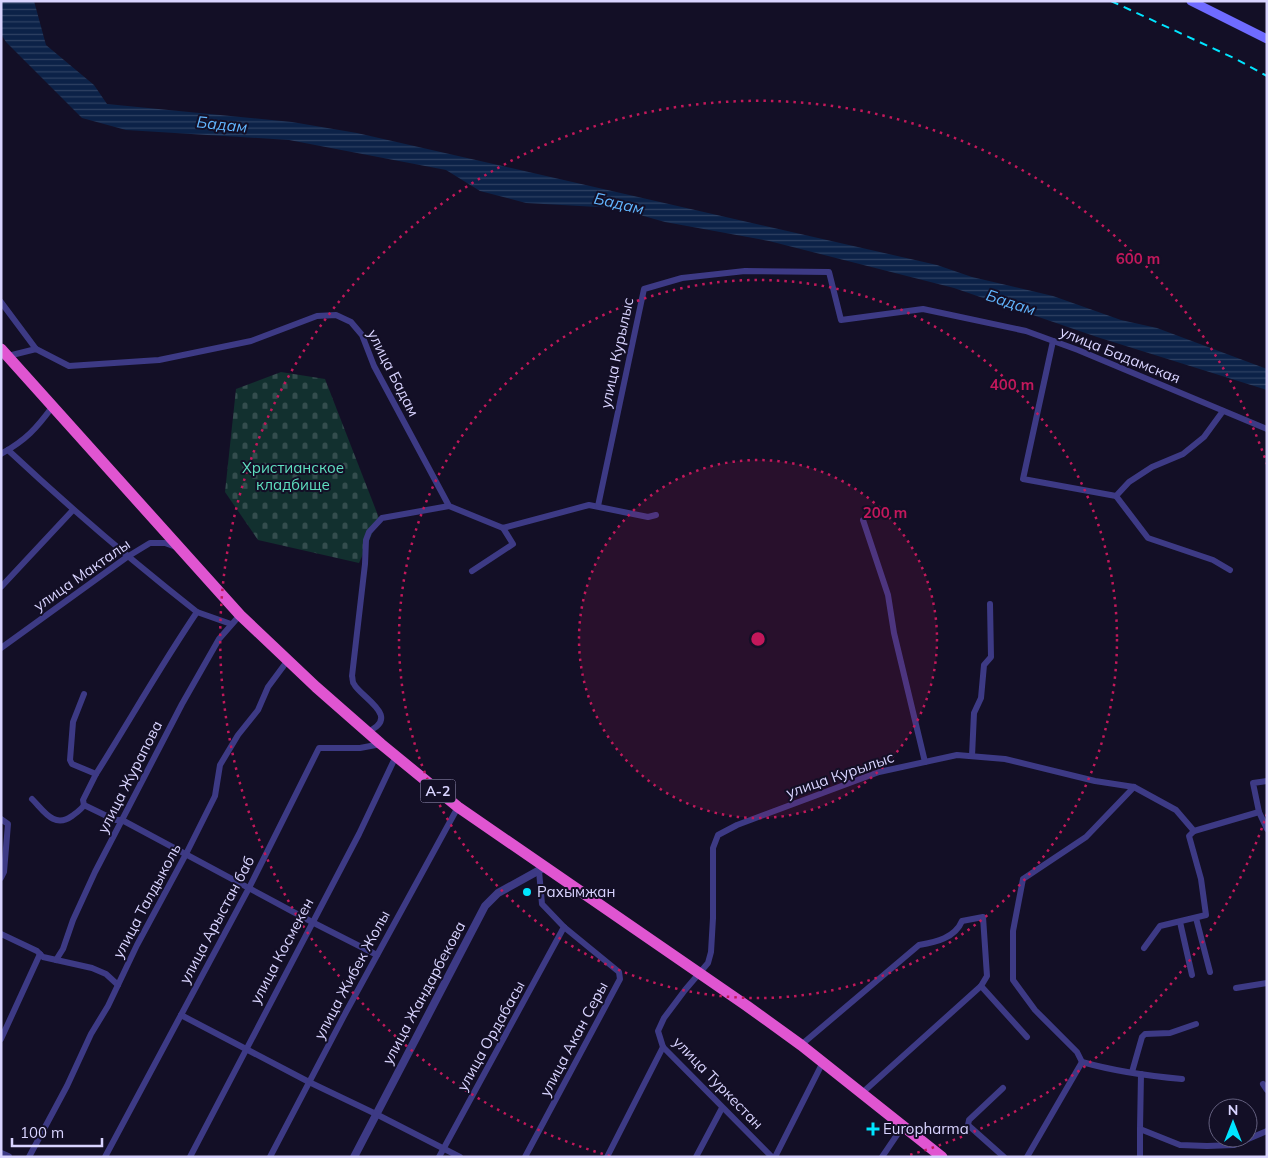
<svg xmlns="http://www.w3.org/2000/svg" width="1268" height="1158" viewBox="0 0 1268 1158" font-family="Mulish,sans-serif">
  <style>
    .cemetery { fill: url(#cemetery-stones) }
    .water { fill: url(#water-rules) }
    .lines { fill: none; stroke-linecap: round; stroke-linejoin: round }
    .minor { stroke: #3d3a85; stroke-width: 6 }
    .tertiary { stroke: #3d3a85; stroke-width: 8 }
    .secondary { stroke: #6f6bff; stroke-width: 9 }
    .trunk { stroke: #e055d1; stroke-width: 11 }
    .rail { stroke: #00e5ff; stroke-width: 2; stroke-dasharray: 8 6; stroke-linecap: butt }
    .ring { fill: none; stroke: #c2185b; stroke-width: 2.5; stroke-dasharray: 2.5 5 }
    .poi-dot { fill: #00e5ff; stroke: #130f26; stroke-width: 2 }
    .labels { text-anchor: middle; stroke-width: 4; stroke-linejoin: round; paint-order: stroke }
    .shield { fill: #130f26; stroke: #9e99be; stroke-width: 1 }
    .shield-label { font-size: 14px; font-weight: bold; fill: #d9d4ff }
    .street-label { font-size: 15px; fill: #d9d4ff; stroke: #130f26 }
    .park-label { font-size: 15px; fill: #5fe0c0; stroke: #130f26 }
    .poi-label { font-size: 15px; fill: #d9d4ff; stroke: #130f26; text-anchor: start }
    .water-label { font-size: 16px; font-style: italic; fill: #62b6ff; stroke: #130f26 }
    .centre { fill: #c2185b; stroke: #130f26; stroke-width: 2.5 }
    .ring-label { font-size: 15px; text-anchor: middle; font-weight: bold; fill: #c2185b; stroke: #130f26; stroke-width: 4; stroke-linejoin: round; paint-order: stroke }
  </style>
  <defs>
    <pattern id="cemetery-stones" width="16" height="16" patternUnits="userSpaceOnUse" patternTransform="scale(1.25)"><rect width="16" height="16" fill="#12302f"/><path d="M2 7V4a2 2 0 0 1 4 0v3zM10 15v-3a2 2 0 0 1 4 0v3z" fill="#344d4e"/></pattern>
    <pattern id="water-rules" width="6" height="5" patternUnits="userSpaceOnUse" patternTransform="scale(1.25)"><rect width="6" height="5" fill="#0c2248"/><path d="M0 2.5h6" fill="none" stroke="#2f4163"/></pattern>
  </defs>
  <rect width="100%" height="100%" fill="#130f26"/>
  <path class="cemetery" d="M281,372l44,7 54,139 -20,45 -101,-23 -33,-48 11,-103z"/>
  <path class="water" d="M1,1h33l12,44 48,40 13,19 185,18 65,11 580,132 35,12 81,19 68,24 36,8 110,41v21l-170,-53 -143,-49 -185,-47 -104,-19 -50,-14 -89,-5 -46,-12 -34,-21 -157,-30 -163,-10 -44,-12 -76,-76 -5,-8z"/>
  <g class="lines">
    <g class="minor">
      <path d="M1,302l35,47"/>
      <path d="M1053,341l-30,138 93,17 13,-14 23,-15 31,-13 21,-17 19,-26"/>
      <path d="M8,356l28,-7 33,17 90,-6 92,-19 66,-25 19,-1 15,7 11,13 12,31 75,140 54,22 86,-23 59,12 8,-2"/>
      <path d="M8,450c61,57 124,111 189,162 -36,53 -67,108 -101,162"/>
      <path d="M1,454c25,-14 35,-25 52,-48"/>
      <path d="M1116,496l32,42 65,22 17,10"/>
      <path d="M598,506l46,-217 38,-11 63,-7 84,1 12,48 82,-11 103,22 52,19 189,79"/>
      <path d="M863,520l25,75 6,38 31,129"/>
      <path d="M472,571l41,-27 -10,-16"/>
      <path d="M1,587l72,-77"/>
      <path d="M197,612l34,12"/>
      <path d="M1,648l126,-91 23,-14h15l11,4"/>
      <path d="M84,694l-11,28 -3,38 2,4 24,10 -13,26 1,5 31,15h7l190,102 65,33"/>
      <path d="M367,732c36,-15 -7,-35 -13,-48 -2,-2 -1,-5 -2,-8l13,-112 1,-24 3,-8 13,-14 67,-12"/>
      <path d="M972,756l2,-43 7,-15 3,-33 7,-8 -1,-53"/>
      <path d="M32,799c12,12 22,30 40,17 4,-3 9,-6 12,-11"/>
      <path d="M1259,812l-6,-29 14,-2"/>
      <path d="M1,819l7,5 -4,48 -3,6"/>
      <path d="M1196,918l14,54"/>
      <path d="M1180,922l12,53"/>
      <path d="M1,934l36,17 6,6 49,11 14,6 12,11"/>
      <path d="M1144,948l16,-22 46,-11 -5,-36 -12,-43 5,-5"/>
      <path d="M56,960l7,-11 10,-29 22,-48 87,-168 37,-65 21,-24"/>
      <path d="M1236,988l31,-5"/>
      <path d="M181,1015l128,67 67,32 84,43"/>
      <path d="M1,1039l39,-85"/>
      <path d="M801,1045l118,-100c17,-3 36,-7 43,-24l21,-4 4,59 -6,10"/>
      <path d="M1082,1062l-5,-10 -42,-42 -22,-30v-49l10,-52 63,-42 48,-50"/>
      <path d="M1132,1072l10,-35 3,-3 25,-1 26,-9"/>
      <path d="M1263,1084l4,6"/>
      <path d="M1003,1088l-34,32 -1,5 36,32"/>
      <path d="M862,1093l119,-107 46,51"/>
      <path d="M1140,1129l1,-55"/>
      <path d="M29,1157l38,-71 24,-52 17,-28 29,-61 49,-91 29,-58 5,-31 18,-30 20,-25 10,-23 20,-27"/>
      <path d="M105,1157l144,-269 70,-140h41l21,-4"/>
      <path d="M190,1157l169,-323 37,-78"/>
      <path d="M270,1157l76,-145 112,-205"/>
      <path d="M439,1157l125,-230"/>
      <path d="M525,1157l95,-178 -1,-7 -55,-45 -22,-23 -3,-33"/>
      <path d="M607,1157l56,-110"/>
      <path d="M696,1157l26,-49"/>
      <path d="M772,1157l-109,-110 -5,-16 6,-13 21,-28 23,-27 3,-11 2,-34v-70l5,-13 19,-10 142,-53 78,-17 48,4 90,22 39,6 42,23 18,21 65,-19 8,17"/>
      <path d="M775,1157l48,-95"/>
      <path d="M882,1157l21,-31"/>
      <path d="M1027,1157l55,-95c32,9 66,14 100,17"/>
      <path d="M1140,1157v-28l40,16 27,1 27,-1 33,-14"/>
    </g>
    <g class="tertiary">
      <path d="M1,1154l7,3"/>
      <path d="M354,1157l131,-251 13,-13 47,-26"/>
    </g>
    <path class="secondary" d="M1191,1l76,38"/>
    <path class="trunk" d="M1,349l239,266 76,72 65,57 77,63 289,199 54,39 141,112"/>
    <path class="rail" d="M1111,1l125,58 31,17"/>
  </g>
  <circle cx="758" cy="639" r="179" fill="#c2185b" fill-opacity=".12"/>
  <g class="ring">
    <circle cx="758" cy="639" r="179"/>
    <circle cx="758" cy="639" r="359"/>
    <path d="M1267 814A538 538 0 0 1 906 1156M610 1156A538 538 0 1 1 1267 464"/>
  </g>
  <g class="poi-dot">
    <circle cx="527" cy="892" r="5"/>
    <path d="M870.5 1121.5h5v5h5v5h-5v5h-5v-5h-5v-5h5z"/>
  </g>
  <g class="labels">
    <rect class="shield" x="420.5" y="779.5" width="35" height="23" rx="4"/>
    <g class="shield-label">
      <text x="438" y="796">A-2</text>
    </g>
    <g class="street-label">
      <text transform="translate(617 353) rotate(-78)" y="5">улица Курылыс</text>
      <text transform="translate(1120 355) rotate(22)" y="5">улица Бадамская</text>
      <text transform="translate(393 373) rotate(63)" y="5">улица Бадам</text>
      <text transform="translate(82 575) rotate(-35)" y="5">улица Макталы</text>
      <text transform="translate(840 775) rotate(-19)" y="5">улица Курылыс</text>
      <text transform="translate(130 777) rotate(-63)" y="5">улица Журапова</text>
      <text transform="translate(147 901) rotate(-62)" y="5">улица Талдыколь</text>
      <text transform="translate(217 920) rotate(-62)" y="5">улица Арыстан баб</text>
      <text transform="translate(282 951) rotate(-62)" y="5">улица Космекен</text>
      <text transform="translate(352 975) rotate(-62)" y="5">улица Жибек Жолы</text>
      <text transform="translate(424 993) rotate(-62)" y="5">улица Жандарбекова</text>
      <text transform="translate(491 1036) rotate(-61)" y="5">улица Ордабасы</text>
      <text transform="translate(574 1039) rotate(-62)" y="5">улица Акан Серы</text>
      <text transform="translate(718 1083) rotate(46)" y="5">улица Туркестан</text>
    </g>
    <g class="park-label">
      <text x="293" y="473">Христианское<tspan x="293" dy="17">кладбище</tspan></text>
    </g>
    <g class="poi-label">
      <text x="537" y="897">Рахымжан</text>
      <text x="883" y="1134">Europharma</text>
    </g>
    <g class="water-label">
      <text transform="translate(222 124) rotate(6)" y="6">Бадам</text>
      <text transform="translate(619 203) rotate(13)" y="6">Бадам</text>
      <text transform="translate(1011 302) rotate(18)" y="6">Бадам</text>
    </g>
  </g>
  <circle cx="758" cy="639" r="8" class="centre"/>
  <g class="ring-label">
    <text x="1138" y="264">600 m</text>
    <text x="1012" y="390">400 m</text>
    <text x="885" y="518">200 m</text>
  </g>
  <rect width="1268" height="1158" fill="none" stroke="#d9d4ff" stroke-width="5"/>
  <g transform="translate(1233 1123)"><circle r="24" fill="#130f26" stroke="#625e7d"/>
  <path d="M0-4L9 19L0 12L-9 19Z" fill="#00e5ff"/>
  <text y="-8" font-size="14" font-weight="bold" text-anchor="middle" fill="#d9d4ff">N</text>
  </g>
  <path d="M12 1138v8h90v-8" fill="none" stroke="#d9d4ff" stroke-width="2.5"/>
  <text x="20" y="1138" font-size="15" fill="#d9d4ff" stroke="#130f26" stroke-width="4" paint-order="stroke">100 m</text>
</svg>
